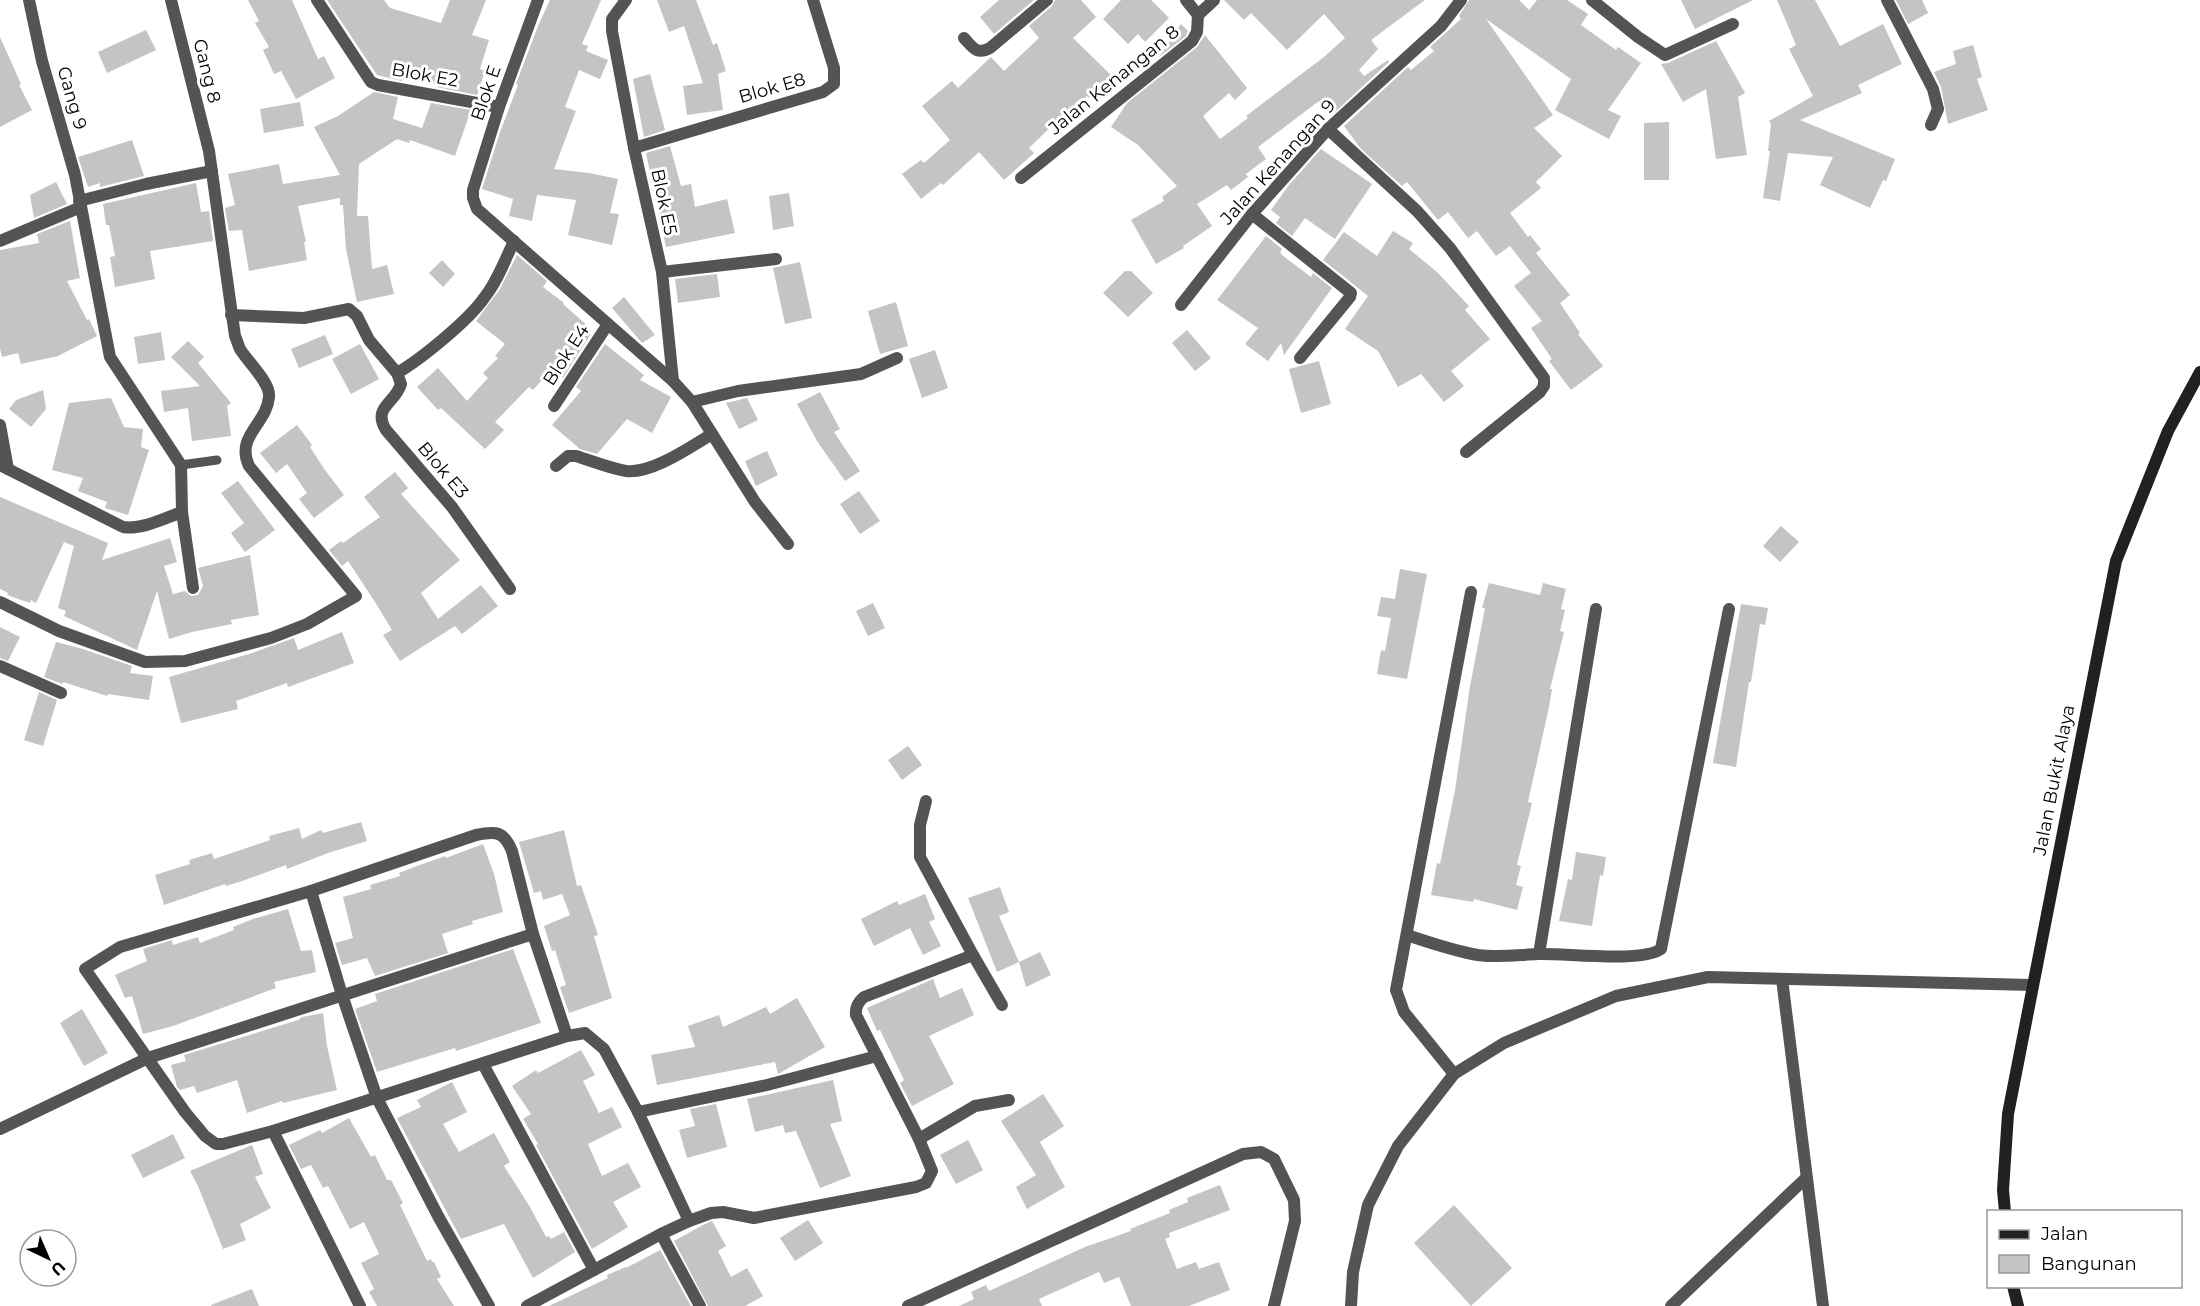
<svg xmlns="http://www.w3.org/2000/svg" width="2200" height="1306" viewBox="0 0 2200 1306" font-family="Montserrat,sans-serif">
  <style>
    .building { fill: #c4c4c4 }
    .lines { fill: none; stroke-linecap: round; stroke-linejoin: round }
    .lane { stroke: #545454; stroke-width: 9 }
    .street { stroke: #545454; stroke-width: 12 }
    .secondary { stroke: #212121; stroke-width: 12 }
    .labels { text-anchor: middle; stroke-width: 6; stroke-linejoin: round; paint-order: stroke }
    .street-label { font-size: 18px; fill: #000; stroke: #fff }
  </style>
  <rect width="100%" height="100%" fill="#fff"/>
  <g class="building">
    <path d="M248,0h44l26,59 6,-3 11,22 -39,21 -15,-28 -7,3 -11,-24 6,-3 -14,-24 4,-2z"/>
    <path d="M327,0h57l6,8 51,15 9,-23h36l-14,35 17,5 -9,29 5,2 -8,24 -40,-8 1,-2 -35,-10 -1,6 -25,-6z"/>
    <path d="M550,0h51l-19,44 6,2 -2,5 22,9 -8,19 -21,-9 -14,37 11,4 -22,58 35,4 29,6 -8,34 9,1 -7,31 -44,-10 8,-35 -39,-5 -5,26 -23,-5 4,-17 -31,-10 18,-57 18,-47 -2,-1 22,-58z"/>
    <path d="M657,0h39l17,45 4,-2 9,28 -8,3 5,36 -36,5 -4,-29 20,-3 -19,-57 -15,6z"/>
    <path d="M999,0h35l-40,34 -14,-17z"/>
    <path d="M1055,0h26l15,17 -23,21 39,38 -23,22 -2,-2 -24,19 -34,33 5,5 -30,27 -25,-28 -36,33 -2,-2 -20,16 -19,-25 19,-14 3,3 26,-23 -28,-34 30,-25 6,7 33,-31 13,14 35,-33 -10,-12 23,-20z"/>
    <path d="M1121,0h30l18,18 -24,24 -7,-8 -10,10 -25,-25z"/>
    <path d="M1224,0h201l-54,40 7,9 -19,21 5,6 24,-16 1,2 -55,51 -4,-5 -3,2 -8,-9 -61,46 8,12 -20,15 2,3 -17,13 -4,-5 -30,19 15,22 -29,20 1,2 -28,16 -25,-44 33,-19 -2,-4 15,-11 -39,-41 -27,-18 16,-24 70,-56 8,-12 42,53 -12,12 -6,-7 -26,23 17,23 28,-21 -2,-2 78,-59 21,-19 -21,-24 -37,36 -36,-37 -7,7z"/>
    <path d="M1469,0h50l10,10 8,-10h30l21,14 -7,11 35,25 2,-3 23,16 -33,47 13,6 -12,23 -54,-29 16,-31 -85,-60 67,96 -19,13 28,28 -26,26 5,6 -31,25 18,24 2,-2 11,14 -5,4 34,42 -10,8 20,30 -2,1 25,32 -32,24 -22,-29 3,-2 -21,-31 11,-7 -28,-35 17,-13 -21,-27 -14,10 -19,-25 -9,7 -20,-26 -10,8 -31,-38 -5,4 -41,-37 -17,-23 64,-59 3,3 23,-19 -4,-4 31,-28 -2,-3z"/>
    <path d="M1681,0h72l-58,29z"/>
    <path d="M1777,0h38l25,46 43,-22 19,40 -44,21 4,8 -62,27 95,39 -9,22 -3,-1 -13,28 -50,-23 13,-28 -45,-4 -8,48 -17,-3 7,-47h-2l3,-27 -2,-3 44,-25 -24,-47 7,-4z"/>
    <path d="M1896,0h26l6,13 -20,11z"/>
    <path d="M1181,24l7,7 -2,5 -27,21z"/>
    <path d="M146,30l10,20 -49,23 -9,-21z"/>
    <path d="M0,37l21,47 -2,1 13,25 -32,17z"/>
    <path d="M1716,41l29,52 -7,4 9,58 -31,4 -10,-70 -23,13 -22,-38 7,-1z"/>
    <path d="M1973,45l9,32 -5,2 11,31 -40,14 -7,-37 -7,-15 22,-8 -3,-13z"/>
    <path d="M650,74l15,56 -21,7 -11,-58z"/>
    <path d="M374,92l24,5 -5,22 29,9 9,-25 40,7 -16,46 -45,-16 -1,3 -12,-4 -38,25 -2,52h11l4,53 15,-4 7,29 -37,8 -11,-53 -3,-44h-3v-7l-42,8 8,36h-2l3,18 -58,11 -7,-41 -13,1 -4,-23 10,-3 -7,-31 51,-10 4,20 57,-9 -26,-48 24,-11z"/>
    <path d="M300,102l4,24 -40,7 -4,-24z"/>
    <path d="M1669,122v58h-25v-57z"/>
    <path d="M132,140l12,36 -44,11v-4l-12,4 -10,-30z"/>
    <path d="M670,146l11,40 10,-2 4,23 32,-8 8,34 -69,14 -20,-94z"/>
    <path d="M1321,149l51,35 -37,55 -30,-21 -13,18 -16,-13 4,-6 -9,-7 18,-25z"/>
    <path d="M56,182l11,22 -33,14 -4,-23z"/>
    <path d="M196,183l5,29 8,-1 4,30 -63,10 5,28 -40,8 -5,-30 5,-1 -6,-31h-3l-3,-21z"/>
    <path d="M789,193l5,33 -21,4 -4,-34z"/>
    <path d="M70,221l10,57 -13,3 20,39 2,-1 8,17 -39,20 -37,8 -3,-11 -16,4 -2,-9v-98l39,-7 -2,-9z"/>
    <path d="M1393,231l20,12 -4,6 28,23 32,34 -4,4 25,29 -39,32 13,15 -20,16 -23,-28 -23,13 -20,-36 -33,-22 23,-33 -45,-36 21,-28 33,24z"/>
    <path d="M1266,236l16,13 -2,3 2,3 29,22 2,-4 19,15 -48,67 -3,-12 -13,18 -23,-17 13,-16 -41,-28z"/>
    <path d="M517,255l30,26 -4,6 21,16 -1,1 26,23 -3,4 5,3 -28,44 -11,-9 -19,21 -4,-3 -34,35 9,8 -19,19 -44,-41 -3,2 -21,-23 21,-19 29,33 21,-23 -5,-5 15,-15 -3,-2 10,-12 -29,-23 24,-32z"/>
    <path d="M442,260l13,14 -12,13 -14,-14z"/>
    <path d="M800,262l12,56 -27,6 -12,-56z"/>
    <path d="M1125,271h6l22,22 -25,24 -25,-24z"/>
    <path d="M717,274l3,23 -42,6 -3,-24z"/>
    <path d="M624,297l31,38 -13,8 -30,-35z"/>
    <path d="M896,302l12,44 -28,8 -12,-43z"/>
    <path d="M1187,330l24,28 -16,13 -23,-28z"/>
    <path d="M161,332l4,28 -27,4 -4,-27z"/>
    <path d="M325,335l8,19 -34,14 -8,-19z"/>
    <path d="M188,341l16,16 -6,6 33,40 -4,3 4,30 -39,5 -4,-33 -24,4 -3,-21 39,-5 -29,-29z"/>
    <path d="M360,344l19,35 -28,15 -19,-35z"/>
    <path d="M605,344l39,31 -4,5 31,17 -19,36 -25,-14 -30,35 -17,-5 -28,-24 29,-34 -5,-4z"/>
    <path d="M935,350l13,38 -26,10 -13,-39z"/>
    <path d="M1319,361l12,43 -30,9 -12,-44z"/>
    <path d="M43,390l3,19 -15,18 -22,-18 7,-9z"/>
    <path d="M820,392l20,37 -6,3 26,39 -15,10 -28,-40 -20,-37z"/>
    <path d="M111,398l13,29 19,2 -2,18 8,3 -21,65 -23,-7 2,-6 -29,-11 5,-13 -31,-8 17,-67z"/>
    <path d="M747,398l11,22 -19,9 -13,-26z"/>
    <path d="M297,425l15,20 -2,2 15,23 19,25 -30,23 -15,-19 8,-6 -20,-29 -11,9 -16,-20z"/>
    <path d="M767,451l11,24 -22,11 -11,-25z"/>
    <path d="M395,472l13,16 -7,6 59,66 -39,33 17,26 43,-34 17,21 -36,28 -7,-8 -55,35 -17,-26 9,-5 -17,-28 -27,-41 -6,5 -13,-16 12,-9 2,2 37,-26 -16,-20z"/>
    <path d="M238,481l37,49 -30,22 -14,-19 13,-10 -23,-30z"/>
    <path d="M859,491l21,30 -20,13 -20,-30z"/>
    <path d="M0,497l108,46 -6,17 68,-22 7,24 -13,4 9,28 12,-3 6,5 7,-1 5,-9 -5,-18 52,-13 9,60 -28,5 1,4 -40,8 -23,7 -12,-48 -20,59 -73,-34 2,-5 -8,-3 16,-62 -10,-4 -28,61 -5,-3 -1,3 -23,-8 1,-2 -8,-4z"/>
    <path d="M1781,526l18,16 -19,20 -17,-16z"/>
    <path d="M1400,569l27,5 -20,105 -30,-5 4,-24 4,1 6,-33 -14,-2 4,-19 14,2z"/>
    <path d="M1489,583l51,12 3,-12 23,6 -5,20 4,1 -5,21 4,1 -14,57h2l-3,18 -21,95 4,1 -15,62 4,1 -5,19 7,2 -6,23 -43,-11 -1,3 -42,-7 6,-32 3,1 15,-74 15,-104 15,-78h-3z"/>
    <path d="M873,603l12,25 -17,8 -12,-25z"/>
    <path d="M1741,604l27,4 -3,17 -5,-1 -9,58h-2l-13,85 -23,-4z"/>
    <path d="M0,627l20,10 -12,24 -8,-3z"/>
    <path d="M342,632l12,31 -66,24 -1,-4 -51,18 2,8 -57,14 -12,-46 80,-23 45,-16 4,12z"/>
    <path d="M56,642l27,7 49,17 -2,7 23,3 -4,24 -41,-6 -1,2 -44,-14 -1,2 -18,-7z"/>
    <path d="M39,692l18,8 -14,46 -19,-6z"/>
    <path d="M908,746l14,19 -20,15 -14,-20z"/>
    <path d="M361,822l6,19 -39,12 -41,16 -1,-4 -41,15 -19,6 -1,-2 -61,21 -9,-30 35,-11 -1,-4 23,-7 2,6 56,-19 -1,-4 30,-8 3,11 19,-9 2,3z"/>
    <path d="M564,830l13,56 4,-1 17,50 -4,1 18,62 -43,15 -9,-26 6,-2 -11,-35 -3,1 -8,-25 26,-11 -8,-21 -19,6 -2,-9 -7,2 -15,-51z"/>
    <path d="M483,844l11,30 9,38 -31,9 1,3 -31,10 6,19 -73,23 -8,-18 -25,7 -7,-22 18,-5 -10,-41 28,-8 -1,-4 30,-9 -1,-3 18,-7 28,-10 1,2z"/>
    <path d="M1576,852l30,5 -3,19 -3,-1 -8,51 -33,-5 9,-42 4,1z"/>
    <path d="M1000,887l9,25 -10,4 20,46 -22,10 -29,-74z"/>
    <path d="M925,894l10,25 -6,3 12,24 -18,9 -13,-27 -36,18 -13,-27 36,-18 2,4z"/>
    <path d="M288,909l13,42 11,-1 4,22 -42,10 2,6 -103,38 -30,8 -11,-38 -7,2 -10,-23 32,-14 -4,-12 29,-9 1,5 25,-8 2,6 34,-13 -1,-3 20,-8z"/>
    <path d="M513,949l28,74 -85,28 -1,-3 -78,24 -22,-63 22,-8 -2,-7z"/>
    <path d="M1040,952l11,23 -25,12 -7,-25z"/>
    <path d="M933,979l7,19 22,-10 12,27 -45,21 25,48 -42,22 -12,-23 4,-3 -24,-50 -3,1 -10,-23z"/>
    <path d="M797,998l28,49 -47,27 -3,-12 -118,23 -6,-30 44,-8 -7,-21 31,-11 4,12 43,-20 4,7z"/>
    <path d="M82,1009l26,44 -24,13 -24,-43z"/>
    <path d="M323,1013l4,33 10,44 -54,13 -1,-2 -35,12 -10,-33 -40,13 -3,-7 -14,4 -3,-3 -6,-22 15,-4 -2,-6 114,-35 4,-3z"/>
    <path d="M581,1050l14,25 -12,6 16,32 13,-6 10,20 -34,17 14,32 26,-13 13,24 -28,15 15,25 -36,22 -56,-104 2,-1 -15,-25 8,-5 -19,-28 24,-16 2,3z"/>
    <path d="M833,1080l9,41 -12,3 21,52 -31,12 -24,-57 -11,2 -2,-8 -28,7 -8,-33z"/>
    <path d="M452,1082l15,30 -24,12 16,28 35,-19 16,29 -6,4 26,41 16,30 3,-1 2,3 13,-7 11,20 -42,26 -29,-54 -43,15 -64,-121 24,-11 -4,-7z"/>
    <path d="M1043,1094l21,32 -24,16 25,45 -38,22 -11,-22 20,-12 -35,-54z"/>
    <path d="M716,1104l11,43 -40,11 -8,-28 16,-4 -5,-17z"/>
    <path d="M349,1118l22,39 4,-2 12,25h4l12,23 -3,2 27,56 4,-2 1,3h2l7,15 -4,2 17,27h-77l-8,-14 5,-3 -13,-26 18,-9 -15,-32 -14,7 -22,-43 -5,2 -12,-23 -10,4 -12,-24 31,-15 2,3z"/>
    <path d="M173,1134l12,24 -42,20 -12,-23z"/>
    <path d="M968,1140l15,30 -27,14 -16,-29z"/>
    <path d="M252,1145l11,29 -8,3 16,31 -31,16 6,16 -23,9 -25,-63 -8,-15z"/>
    <path d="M1220,1185l10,25 -61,23 1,4 -5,2 12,30 19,-7 3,7 20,-7 11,28 -41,16h-58l-12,-29 -15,6 -5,-11 -60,27 3,7h-83l15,-7 -3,-7 15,-7 3,6 96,-44 46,-16 -1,-2 40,-16 -1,-3 19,-8 -1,-4z"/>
    <path d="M1454,1205l58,63 -41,38 -57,-63z"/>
    <path d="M808,1220l15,23 -28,18 -15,-23z"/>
    <path d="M712,1221l14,25 -8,5 13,26 16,-9 16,28 -18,10h-37l-34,-65 27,-15z"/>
    <path d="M660,1250l31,56h-142l59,-28 -1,-3 19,-8v1z"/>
    <path d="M252,1289l7,17h-48v-1z"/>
  </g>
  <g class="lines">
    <path class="lane" d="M181,465l36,-5"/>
    <g class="street">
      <path d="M29,0l13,61 33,114 35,182 71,108 1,47 11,76"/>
      <path d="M317,0l54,82 7,3 121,22"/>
      <path d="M538,0l-39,107 -26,83v8l4,11 196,172 19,21 63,100 33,42"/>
      <path d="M626,0l-14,19v12l22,117 28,124 11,109"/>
      <path d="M1186,0l12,15"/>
      <path d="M1592,0l46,37 27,18 68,-31"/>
      <path d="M1887,0l46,89 5,20 -7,16"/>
      <path d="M964,38c9,10 13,17 26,10l57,-48"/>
      <path d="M1328,129l89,82 33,37 94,130v8l-4,6 -74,60"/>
      <path d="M634,148l189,-56 11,-8v-16l-21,-68"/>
      <path d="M1021,178l171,-137 5,-9 1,-17 16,-15"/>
      <path d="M79,201l67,-17 66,-13"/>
      <path d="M1252,214l99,79 -1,4 -50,61"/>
      <path d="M0,241l81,-34"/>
      <path d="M662,272l114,-13"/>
      <path d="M1181,305l71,-91 76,-85 113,-103 20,-26"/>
      <path d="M231,315l73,3 45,-9 8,7 12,24 28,33"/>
      <path d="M692,402l46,-11 123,-17 36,-16"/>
      <path d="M554,406l54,-82"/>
      <path d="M0,425l8,44"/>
      <path d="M0,465l123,62c19,3 42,-9 59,-15"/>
      <path d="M556,466l12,-10h8c16,5 33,12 50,15 26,3 64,-24 86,-37"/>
      <path d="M510,589l-58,-82 -66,-77c-14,-23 9,-26 15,-46l-4,-11c23,-13 72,-53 87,-75 13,-16 21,-38 30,-57"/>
      <path d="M0,602l59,29 86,31 40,-1 86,-23 36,-14 49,-28 -107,-130c-14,-30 18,-42 20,-69 2,-14 -22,-36 -29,-48 -2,-4 -3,-9 -5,-13l-26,-185 -38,-151"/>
      <path d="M0,666l61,27"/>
      <path d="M311,891l31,104 35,103 61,118 51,90"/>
      <path d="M1407,935c24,8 47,16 71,20 21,3 39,0 60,-1 27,-1 104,9 123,-5l68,-340"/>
      <path d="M1539,954l57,-345"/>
      <path d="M973,955l29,50"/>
      <path d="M1782,979l41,327"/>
      <path d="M567,1036l-34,-102 -21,-83c-8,-20 -16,-20 -36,-16l-165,56 -191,56 -35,22 100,143 20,24 11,8h7l50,-13 294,-95 18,-3 19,16 34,63 51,109"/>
      <path d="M483,1064l111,206"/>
      <path d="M1454,1074l-50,-62 -8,-22 75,-398"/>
      <path d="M638,1112l129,-27 110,-29"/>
      <path d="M0,1129l148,-71 385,-124"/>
      <path d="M273,1131l87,175"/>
      <path d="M919,1139l56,-33 34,-6"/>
      <path d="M661,1234l39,72"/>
      <path d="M527,1306l134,-72 28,-13 22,-8 12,-1 31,6 162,-31 10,-4 6,-12 -13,-32 -63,-124c-1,-8 2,-13 8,-18l109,-42 -53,-98v-32l6,-24"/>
      <path d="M908,1306l335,-152 18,-2 13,7 20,41 1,21 -21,85"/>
      <path d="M1351,1306l2,-34 15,-67 30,-59 56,-72 50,-31 112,-47 92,-19 324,8"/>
      <path d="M1671,1306l135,-128"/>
    </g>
    <g class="secondary">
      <path d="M2005,1212l-2,-22 5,-76 108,-553 52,-130 32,-59"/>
      <path d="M2013,1286l5,20"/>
    </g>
  </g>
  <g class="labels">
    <g class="street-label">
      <text transform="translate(207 71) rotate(76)" y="6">Gang 8</text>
      <text transform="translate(425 75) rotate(10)" y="6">Blok E2</text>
      <text transform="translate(1114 80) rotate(-39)" y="6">Jalan Kenangan 8</text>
      <text transform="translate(772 88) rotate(-16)" y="6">Blok E8</text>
      <text transform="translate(486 93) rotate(-71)" y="6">Blok E</text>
      <text transform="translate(72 98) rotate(74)" y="6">Gang 9</text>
      <text transform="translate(1278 162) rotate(-48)" y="6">Jalan Kenangan 9</text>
      <text transform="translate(664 202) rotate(78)" y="6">Blok E5</text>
      <text transform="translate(566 355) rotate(-57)" y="6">Blok E4</text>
      <text transform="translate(443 470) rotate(50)" y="6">Blok E3</text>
      <text transform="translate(2054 780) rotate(-79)" y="6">Jalan Bukit Alaya</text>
    </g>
  </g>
  <rect x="1987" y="1210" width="195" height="78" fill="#ffffff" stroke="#999999" stroke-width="1.5"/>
  <rect x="1999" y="1230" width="30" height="9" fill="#212121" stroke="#999999" stroke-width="1.5"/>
  <text x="2041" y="1240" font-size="18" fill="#000000">Jalan</text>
  <rect x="1999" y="1255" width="30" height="18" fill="#c4c4c4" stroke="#999999" stroke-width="1.5"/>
  <text x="2041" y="1270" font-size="18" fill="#000000">Bangunan</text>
  <g transform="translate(48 1258) rotate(136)"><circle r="28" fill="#ffffff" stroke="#999999" stroke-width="1.5"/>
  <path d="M0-4.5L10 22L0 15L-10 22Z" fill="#000000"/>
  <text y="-9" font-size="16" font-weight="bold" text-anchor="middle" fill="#000000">U</text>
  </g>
</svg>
